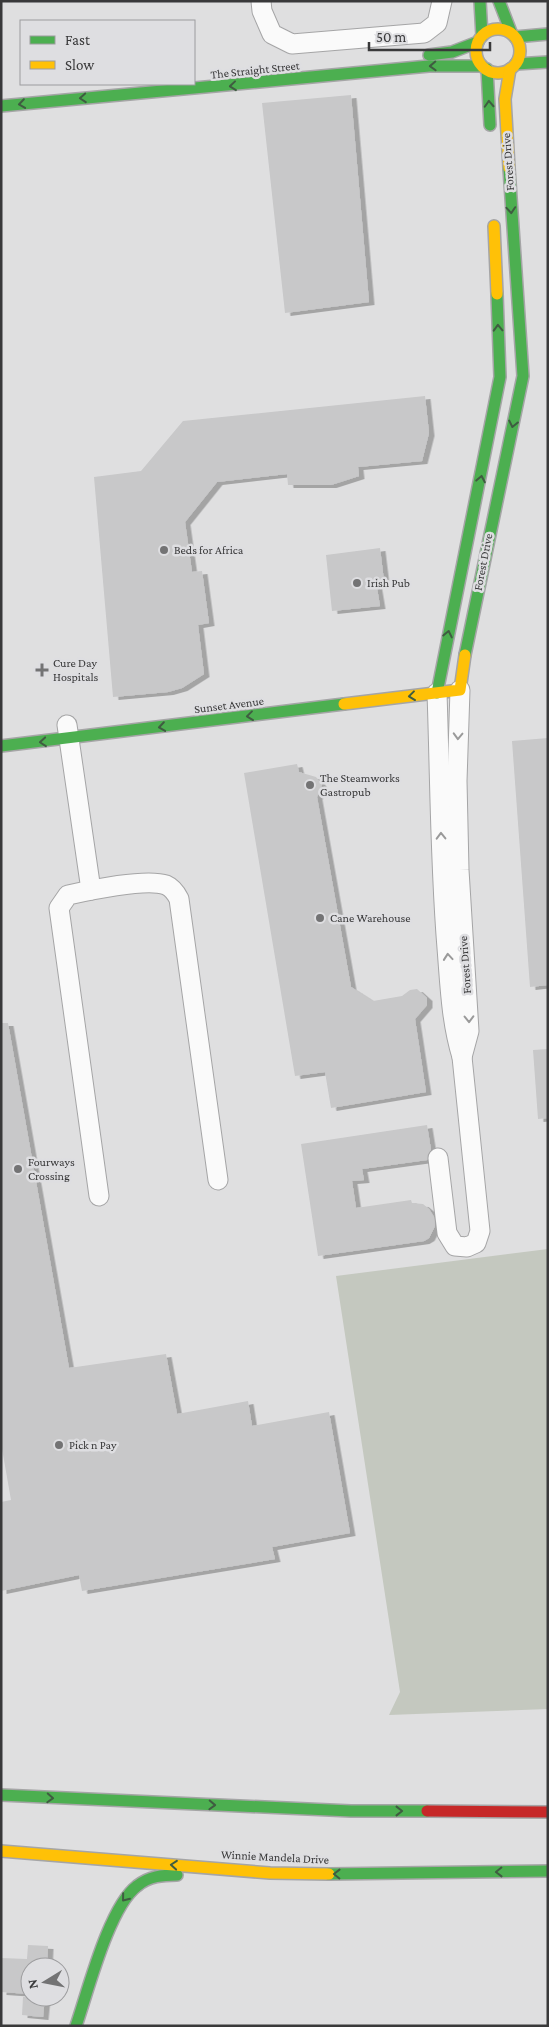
<svg xmlns="http://www.w3.org/2000/svg" width="549" height="2027" viewBox="0 0 549 2027" font-family="'Crimson Pro',serif">
  <style>
    .green { fill: #c4c8bf }
    .building { fill: #c8c8c9; filter: url(#shadow) }
    .lines { fill: none; stroke-linecap: round; stroke-linejoin: round }
    .street-casing { stroke: #a5a5a6; stroke-width: 21 }
    .fast-casing { stroke: #a5a5a6; stroke-width: 14 }
    .slow-casing { stroke: #a5a5a6; stroke-width: 14 }
    .jam-casing { stroke: #a5a5a6; stroke-width: 14 }
    .street { stroke: #fafafa; stroke-width: 19 }
    .fast { stroke: #4caf50; stroke-width: 11 }
    .slow { stroke: #ffc107; stroke-width: 11 }
    .jam { stroke: #c62828; stroke-width: 11 }
    .oneway { stroke: #3f5c41 }
    .oneway2 { stroke: #9a9a9a }
    .poi-dot { fill: #737374; stroke: #dedee1; stroke-width: 2 }
    .labels { text-anchor: middle; stroke-width: 5; stroke-linejoin: round; paint-order: stroke }
    .street-label { font-size: 12px; fill: #39393a; stroke: #dedee1 }
    .poi-label { font-size: 12px; fill: #39393a; stroke: #dedee1; text-anchor: start }
  </style>
  <defs>
    <filter id="shadow"><feDropShadow dx="5.5" dy="3" stdDeviation="0" flood-color="#0004"/></filter>
  </defs>
  <rect width="100%" height="100%" fill="#dfdfe0"/>
  <path class="green" d="M548,1249v460l-159,6 11,-23 -64,-416z"/>
  <g class="building">
    <path d="M351,95l18,207 -84,11 -23,-210z"/>
    <path d="M425,396l4,37 -7,28 -64,6 1,9 -28,9h-43l-1,-11 -70,8 -32,40 7,50 10,-1 7,52 -11,2 6,49 -22,14 -14,4 -55,5 -19,-220 47,-6 42,-50z"/>
    <path d="M380,548l4,33 -8,1 4,24 -48,5 -6,-56z"/>
    <path d="M548,738v247l-18,2 -18,-246z"/>
    <path d="M297,764l2,8 17,5 6,8 -5,12 34,190 22,14 29,-5 8,-6 7,-1 10,9v7l-12,14 11,73 -95,16 -6,-36 -30,4 -51,-303z"/>
    <path d="M1,1023h7l61,345 97,-14 11,60 71,-13 4,25 77,-14 21,121 -78,14 3,12 -193,32 -3,-16 -78,16v-89l10,-2 -10,-57z"/>
    <path d="M548,1049v69l-10,1 -5,-69z"/>
    <path d="M427,1125l4,25 -4,10 -65,9 2,11 -12,1 4,27 55,-8 1,3 11,1 6,5 5,8 1,9 -6,12 -5,3 -106,15 -17,-112z"/>
    <path d="M28,1945l20,1 -1,21h-17v27l-29,-2v-34l26,1z"/>
    <path d="M23,1997h22l-2,20 -21,-2z"/>
  </g>
  <g class="lines">
    <defs>
      <g id="street">
        <path d="M261,1l1,10 10,23 20,10 132,-11 13,-10 5,-22"/>
        <path d="M460,690l-3,91 2,89 10,161 -7,26"/>
        <path d="M437,693c3,85 3,170 10,255 3,37 4,73 15,109l18,174 -4,12 -9,4 -12,-1 -8,-13 -9,-75"/>
        <path d="M67,725l24,165"/>
        <path d="M99,1196l-40,-288 9,-13c23,-5 78,-17 98,-10 7,3 10,8 13,14l39,281"/>
      </g>
      <g id="fast">
        <path d="M480,1l2,35"/>
        <path d="M499,1l12,31"/>
        <path d="M515,37l33,-3"/>
        <path d="M429,55l23,-3 26,-10"/>
        <path d="M516,64l32,-2"/>
        <path d="M487,69l3,56"/>
        <path d="M1,106l428,-40h53"/>
        <path d="M465,655l58,-279 -14,-208"/>
        <path d="M437,693l63,-316 -3,-83"/>
        <path d="M1,746l343,-42"/>
        <path d="M1,1795l350,16h76"/>
        <path d="M329,1874l219,-3"/>
        <path d="M76,2026c12,-35 33,-119 61,-140 12,-10 26,-11 40,-11"/>
      </g>
      <g id="slow">
        <circle cx="498" cy="51" r="22"/>
        <path d="M509,168l-4,-69 5,-30"/>
        <path d="M494,226l3,68"/>
        <path d="M344,704l116,-14 5,-35"/>
        <path d="M1,1851l269,22 59,1"/>
      </g>
      <path id="jam" d="M427,1811l121,1"/>
    </defs>
    <use href="#street" class="street-casing"/>
    <use href="#fast" class="fast-casing"/>
    <use href="#slow" class="slow-casing"/>
    <use href="#jam" class="jam-casing"/>
    <use href="#street" class="street"/>
    <use href="#fast" class="fast"/>
    <use href="#slow" class="slow"/>
    <use href="#jam" class="jam"/>
  </g>
  <defs><path id="oneway-chevron" d="M-2-3.5L2.5 0L-2 3.5" fill="none" stroke-width="1.6" stroke-linecap="round" stroke-linejoin="round" transform="scale(1.25)"/></defs>
  <g class="oneway">
    <use href="#oneway-chevron" transform="translate(433 66) rotate(178)"/>
    <use href="#oneway-chevron" transform="translate(233 86) rotate(174)"/>
    <use href="#oneway-chevron" transform="translate(83 98) rotate(176)"/>
    <use href="#oneway-chevron" transform="translate(22 104) rotate(172)"/>
    <use href="#oneway-chevron" transform="translate(489 104) rotate(-93)"/>
    <use href="#oneway-chevron" transform="translate(511 210) rotate(86)"/>
    <use href="#oneway-chevron" transform="translate(498 328) rotate(-92)"/>
    <use href="#oneway-chevron" transform="translate(513 424) rotate(102)"/>
    <use href="#oneway-chevron" transform="translate(481 479) rotate(-79)"/>
    <use href="#oneway-chevron" transform="translate(448 634) rotate(-78)"/>
    <use href="#oneway-chevron" transform="translate(412 696) rotate(173)"/>
    <use href="#oneway-chevron" transform="translate(250 716) rotate(173)"/>
    <use href="#oneway-chevron" transform="translate(162 727) rotate(172)"/>
    <use href="#oneway-chevron" transform="translate(43 742) rotate(175)"/>
    <use href="#oneway-chevron" transform="translate(50 1798) rotate(3)"/>
    <use href="#oneway-chevron" transform="translate(212 1805) rotate(2)"/>
    <use href="#oneway-chevron" transform="translate(399 1811)"/>
    <use href="#oneway-chevron" transform="translate(174 1865) rotate(-175)"/>
    <use href="#oneway-chevron" transform="translate(499 1872) rotate(179)"/>
    <use href="#oneway-chevron" transform="translate(337 1874) rotate(-179)"/>
    <use href="#oneway-chevron" transform="translate(125 1898) rotate(129)"/>
  </g>
  <g class="oneway2">
    <use href="#oneway-chevron" transform="translate(458 736) rotate(92)"/>
    <use href="#oneway-chevron" transform="translate(441 836) rotate(-91)"/>
    <use href="#oneway-chevron" transform="translate(448 957) rotate(-95)"/>
    <use href="#oneway-chevron" transform="translate(469 1019) rotate(89)"/>
  </g>
  <g class="poi-dot">
    <circle cx="164" cy="550" r="5"/>
    <circle cx="357" cy="583" r="5"/>
    <path d="M39.5 662.5h5v5h5v5h-5v5h-5v-5h-5v-5h5z"/>
    <circle cx="310" cy="785" r="5"/>
    <circle cx="320" cy="918" r="5"/>
    <circle cx="18" cy="1169" r="5"/>
    <circle cx="59" cy="1445" r="5"/>
  </g>
  <g class="labels">
    <g class="street-label">
      <text transform="translate(255 70) rotate(-6)" y="4">The Straight Street</text>
      <text transform="translate(508 162) rotate(-94)" y="4">Forest Drive</text>
      <text transform="translate(483 562) rotate(-79)" y="4">Forest Drive</text>
      <text transform="translate(229 705) rotate(-7)" y="4">Sunset Avenue</text>
      <text transform="translate(465 965) rotate(-94)" y="4">Forest Drive</text>
      <text transform="translate(275 1857) rotate(3)" y="4">Winnie Mandela Drive</text>
    </g>
    <g class="poi-label">
      <text x="174" y="554">Beds for Africa</text>
      <text x="367" y="587">Irish Pub</text>
      <text x="53" y="667">Cure Day<tspan x="53" dy="14">Hospitals</tspan></text>
      <text x="320" y="782">The Steamworks<tspan x="320" dy="14">Gastropub</tspan></text>
      <text x="330" y="922">Cane Warehouse</text>
      <text x="28" y="1166">Fourways<tspan x="28" dy="14">Crossing</tspan></text>
      <text x="69" y="1449">Pick n Pay</text>
    </g>
  </g>
  <rect width="549" height="2027" fill="none" stroke="#39393a" stroke-width="5"/>
  <rect x="20" y="20" width="175" height="65" fill="#dedee1" stroke="#9c9c9e"/>
  <rect x="30" y="36" width="25" height="8" fill="#4caf50" stroke="#9c9c9e"/>
  <text x="65" y="45" font-size="15" fill="#39393a">Fast</text>
  <rect x="30" y="61" width="25" height="8" fill="#ffc107" stroke="#9c9c9e"/>
  <text x="65" y="70" font-size="15" fill="#39393a">Slow</text>
  <g transform="translate(45 1982) rotate(260)"><circle r="24" fill="#dedee1" stroke="#9c9c9e"/>
  <path d="M0-4L9 19L0 12L-9 19Z" fill="#737374"/>
  <text y="-8" font-size="14" font-weight="bold" text-anchor="middle" fill="#39393a">N</text>
  </g>
  <path d="M369 42v8h121v-8" fill="none" stroke="#39393a" stroke-width="2.5"/>
  <text x="376" y="42" font-size="15" fill="#39393a" stroke="#dedee1" stroke-width="4" paint-order="stroke">50 m</text>
</svg>
